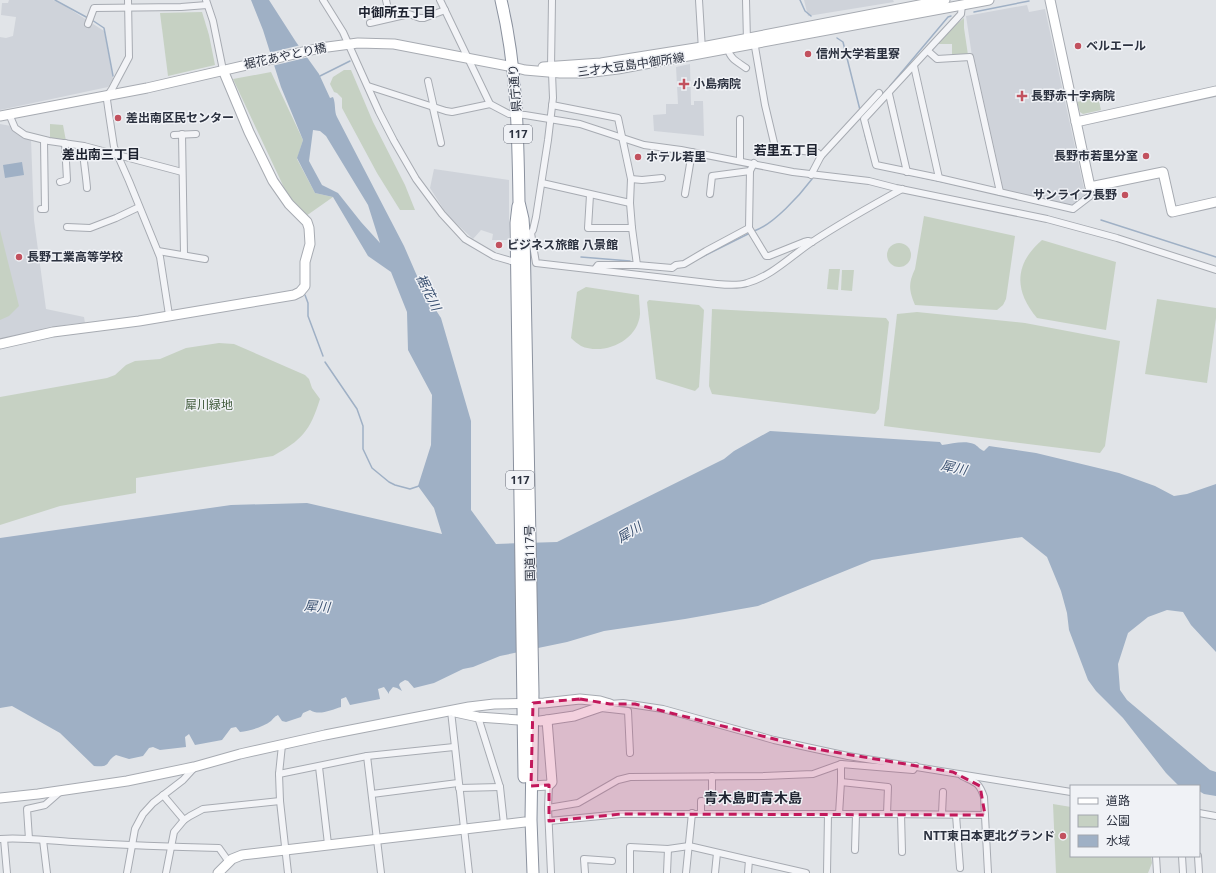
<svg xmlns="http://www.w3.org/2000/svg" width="1216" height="873" viewBox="0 0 1216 873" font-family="'Open Sans','Noto Sans JP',sans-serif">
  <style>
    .built { fill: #cfd3da }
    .green { fill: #c6d1c3 }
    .water { fill: #9fb0c5; fill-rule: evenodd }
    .pier { fill: #e1e4e8 }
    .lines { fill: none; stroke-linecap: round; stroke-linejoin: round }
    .stream { stroke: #9fb0c5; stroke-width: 1.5 }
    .street-casing { stroke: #a7abb2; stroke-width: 8 }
    .secondary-casing { stroke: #a7abb2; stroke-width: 11 }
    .highway-casing { stroke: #8a919e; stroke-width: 13 }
    .street { stroke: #f3f4f7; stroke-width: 6 }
    .secondary { stroke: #fff; stroke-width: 9 }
    .highway { stroke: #fff; stroke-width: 11 }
    .marked { fill: #c2185b; fill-opacity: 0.2; stroke: #c2185b; stroke-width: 3; stroke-dasharray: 8 5; stroke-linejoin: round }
    .poi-dot { fill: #c2515e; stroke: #f0f2f6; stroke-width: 1.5 }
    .labels { text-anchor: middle; stroke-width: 3; stroke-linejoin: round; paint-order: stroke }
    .shield { fill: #f0f2f6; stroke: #666b76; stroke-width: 1 }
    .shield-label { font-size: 11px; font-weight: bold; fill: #2b313f }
    .poi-label { font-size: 12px; font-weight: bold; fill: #2b313f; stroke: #f0f2f6; text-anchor: start }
    .street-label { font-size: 12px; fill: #2b313f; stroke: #f0f2f6 }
    .park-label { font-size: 12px; fill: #3e5939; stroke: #f0f2f6 }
    .neighbourhood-label { font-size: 13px; font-weight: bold; fill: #1d222f; stroke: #f0f2f6 }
    .water-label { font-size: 13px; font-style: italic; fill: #384f6f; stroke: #f0f2f6 }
    .quarter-label { font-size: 14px; font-weight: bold; fill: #1d222f; stroke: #f0f2f6 }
  </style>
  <rect width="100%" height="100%" fill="#e1e4e8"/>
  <g class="built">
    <path d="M9,0h44l12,6 39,25 9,48 -5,8 -108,23v-73l6,1 7,-2 3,-19 -15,-2 1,-12h6z"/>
    <path d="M804,0h89l1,2 -86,14z"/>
    <path d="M1027,5l2,7 16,-3 40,184 -1,4 -8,7 -7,1 -64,-15 -4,-3 -29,-131 -6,-40z"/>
    <path d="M690,64l1,41h3v-4h9l1,35 -50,-5 -1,-16 13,-1v-10h12l-2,-37z"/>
    <path d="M0,124l11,2 9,9 11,4 3,81 12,89 38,8 1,6 -15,1 -70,15z"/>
    <path d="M434,169l75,11v60h-17l1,-6 -12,-4 -8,9 -25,-23 -18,-28z"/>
  </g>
  <g class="green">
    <path d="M202,12l7,23 6,30 -47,11 -8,-63z"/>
    <path d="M964,18v10l4,27 -16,2v-13h-14l13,-15z"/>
    <path d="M344,70h7l22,52 32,63 10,25h-15l-23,-37 -35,-65v-10l-5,-5 -3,-1 -4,-8 3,-7z"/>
    <path d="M271,72l32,68 -6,19 18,34 18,4 -27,19 -18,-20 -55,-117z"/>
    <path d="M1098,97l3,13 -18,4 -3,-2 -3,-10z"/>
    <path d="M50,124l13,1 3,16 -16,-2z"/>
    <path d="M924,216l91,20 -9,63 -3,6 -6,5 -82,-5c-6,-15 -7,-21 0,-36z"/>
    <path d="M0,230l19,76 -10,10 -9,4z"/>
    <path d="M1042,240l74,22 -10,68 -69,-12c-23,-27 -23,-54 5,-78z"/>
    <circle cx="899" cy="255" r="12"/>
    <path d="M829,269h11l-2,21 -11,-1z"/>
    <path d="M842,270h12l-2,21 -11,-1z"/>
    <path d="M586,287l53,8c0,6 1,13 1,19 -2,27 -36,42 -59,32 -3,-2 -7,-5 -10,-8l6,-46z"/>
    <path d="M1157,299l59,9v10l-9,65 -62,-9z"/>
    <path d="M649,300l50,5 5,5 -5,77 -4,4 -39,-12 -9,-77z"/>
    <path d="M712,309l174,9 3,4 -10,87 -4,5 -163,-20 -3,-8z"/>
    <path d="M917,312l108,11 95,18 -15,105 -5,7 -216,-27 13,-112z"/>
    <path d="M219,343l15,1 71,31 4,4 3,9 8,11c-10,32 -18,41 -47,57l-137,22v15l-76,13 -60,19v-128l107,-19 8,-3 11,-10 9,-4 25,-2 26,-11z"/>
    <path d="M1053,804l18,3v49h80l1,7 -4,10h-92z"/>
  </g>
  <g class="water">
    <path d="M251,0h18l27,42 23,32 11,24 3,-1c3,7 1,14 4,20l67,129 20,46 17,26 30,103v89l25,34 61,-2 167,-83 10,-8 36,-20 170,11 2,3c10,-1 22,-5 32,-1 4,2 5,5 10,7l5,-5 47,7 83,20 36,13 19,10 13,-2 29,-10v168l-25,-27 -8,-13 -16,-2 -19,7 -20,16 -10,31 2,26 7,10 83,70 6,2v24l-12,-2 -5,-3v-5h-19l-2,-1 -12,-12 -43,-55 -27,-27 -8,-11 -19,-50 -2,-17 -6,-22 -14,-34 -25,-20 -150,23 -114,46 -73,13 -81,12 -37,11 -67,14 -27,11 -10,2 -29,14 -20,5 -6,-7 -3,-1 -5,3 -1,2 3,6 -5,-3 -4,-1 -4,5v2l-5,-7 -6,2 2,10 -30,6 -4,-8 -5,2v8c-10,3 -22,9 -31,3l-7,3 -2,4 -15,5 -4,-1 -4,-6c-4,2 -4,3 -7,6 -8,6 -21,10 -31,11l-4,-5 -5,1 -9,12 -27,5 -6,-11 -4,3 1,10 -26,3 -7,-3 -4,1 -6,8 -14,3 -13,-4c-11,6 -4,13 -22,11l-34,-33 -48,-27 -12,2v-170l231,-33 76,-2 135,31 -8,-26 -16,-22 13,-41 1,-50 -24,-45 -1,-38 -16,-40 -23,-16 -35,-59 -18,-4 -18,-35 6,-18 -22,-53 -18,-57zM313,130l7,1 6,5 42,69 12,38 -19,-21 -23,-29 -16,-8 -13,-24z"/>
    <path d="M22,162l2,13 -19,3 -2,-13z"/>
  </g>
  <path class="pier" d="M301,45l8,12 -37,9 -4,-13z"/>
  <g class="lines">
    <g class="stream">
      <path d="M55,0l33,18"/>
      <path d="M800,0l5,11 6,5"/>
      <path d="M974,12l55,-11"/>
      <path d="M92,20l12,8 9,48"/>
      <path d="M837,38l6,4 17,68"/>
      <path d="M320,76l30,-15"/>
      <path d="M890,86l58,-69 3,-1"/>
      <path d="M867,111l18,-19"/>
      <path d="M865,135l9,32 97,21"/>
      <path d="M822,159l31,-34"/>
      <path d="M1068,211l6,1"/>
      <path d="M1101,220l115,37"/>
      <path d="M754,231c19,-6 46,-36 58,-52"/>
      <path d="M581,257l49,4"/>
      <path d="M700,258l50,-25"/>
      <path d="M305,295l3,8v13l15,40"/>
      <path d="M325,362l32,47 6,17v23l9,19 17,14 6,3 15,4 9,-3"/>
    </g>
    <defs>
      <g id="street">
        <path d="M128,0l1,57 -17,32 -4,6 -1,5 2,14 5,33 15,34 31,76 9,58"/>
        <path d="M206,0l7,21 10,49"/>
        <path d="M323,0l20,32 36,80 15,29 22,38 26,35 23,25 29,17 17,5"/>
        <path d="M386,0l4,18"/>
        <path d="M440,0l50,104 19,10 16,1 55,9 64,21 37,5 112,22 76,9 27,7 151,31 70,19 99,32"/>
        <path d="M699,0l3,50"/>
        <path d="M746,0l1,41"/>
        <path d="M962,5l-1,9 -97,105 12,46 63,13 134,31 17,-13v-9"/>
        <path d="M370,23l39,-9 11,4h4l21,-8"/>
        <path d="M88,24l6,-16 87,-1 26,-2"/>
        <path d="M754,41l11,64 10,42 43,6 3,3 -10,19"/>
        <path d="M728,49c2,10 10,13 18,19"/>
        <path d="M928,51l9,8 33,-2 30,135"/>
        <path d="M914,66l25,112"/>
        <path d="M551,67l1,-67"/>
        <path d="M552,73l1,25 -5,42 -12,77 -3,13 -2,3 5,30 181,21c10,1 21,2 30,-1 25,-7 44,-27 65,-41 29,-19 59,-36 90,-53"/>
        <path d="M428,81l6,27"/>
        <path d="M368,86l78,25 6,1 38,-8"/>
        <path d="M889,94l18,78"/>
        <path d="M552,105l66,13 13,61 -1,24 2,25 5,37"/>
        <path d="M433,108l8,35"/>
        <path d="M9,114l6,14 10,7 24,6 35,5 98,26"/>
        <path d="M182,134l2,120"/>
        <path d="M174,135l22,-1"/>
        <path d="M83,146c0,14 3,28 4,42"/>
        <path d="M821,156l58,-63"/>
        <path d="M740,161v-42"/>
        <path d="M754,163l-4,8 -1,57 17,28h3l35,-14 4,-1 4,1"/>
        <path d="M631,179l11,1 20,-2"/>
        <path d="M60,182l7,-2 -2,-37"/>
        <path d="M542,183l88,20"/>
        <path d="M685,194l7,-42"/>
        <path d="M710,194l2,-18 38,-5"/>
        <path d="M590,195l-2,33h44"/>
        <path d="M41,209h4l-1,-69"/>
        <path d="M67,227l23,1 26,-10 23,-11"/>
        <path d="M158,251l47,8"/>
        <path d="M595,269l3,-4h39l35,3 4,-3 8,-1 22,-13 43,-23"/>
        <path d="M610,704l13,-1 40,6 111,31 74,16 223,36"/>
        <path d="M601,708l27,3 2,42"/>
        <path d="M451,711l18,162"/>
        <path d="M478,717l22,70 4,37"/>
        <path d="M282,745l-3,29 1,27 8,72"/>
        <path d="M367,756l14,117"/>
        <path d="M319,767l9,77"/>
        <path d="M279,774l88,-18 87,-9"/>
        <path d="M962,776c14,7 17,6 22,21l4,76"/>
        <path d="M841,782l47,5 -1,27"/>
        <path d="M549,785l-1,23 3,65"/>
        <path d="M459,788l41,-1"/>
        <path d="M372,794l86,-11"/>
        <path d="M163,795l21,25"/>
        <path d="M548,808l30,-5 40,-23 12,-3 134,-1 49,-2 28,-10 72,6 3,-4"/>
        <path d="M701,813v-12l11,1v-26"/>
        <path d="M1199,813l17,3"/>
        <path d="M839,814l2,-32v-18"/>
        <path d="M901,814l1,38"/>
        <path d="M942,814l1,-22"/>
        <path d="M956,815l4,53"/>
        <path d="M549,821l72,-7h266l98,1"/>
        <path d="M0,839c24,-2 49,2 73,3 49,3 97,5 146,6l10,14"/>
        <path d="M4,839l3,34"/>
        <path d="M29,839l-2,-30 18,-4 16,-14"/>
        <path d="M43,840l4,33"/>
        <path d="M855,850l1,-36"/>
        <path d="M1156,856l1,17"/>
        <path d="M1182,856l1,17"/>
        <path d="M1198,856l1,17"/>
        <path d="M127,873l8,-44 8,-15 10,-11 30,-23 11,-12"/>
        <path d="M166,873l8,-41 10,-12 6,-4 13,-7 77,-8"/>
        <path d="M585,873l-1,-14 28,2"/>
        <path d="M630,873v-26l38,2 21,-3 117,27"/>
        <path d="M667,873l1,-24"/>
        <path d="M686,873l6,-60"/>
        <path d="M715,873l2,-20"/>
        <path d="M748,873l1,-13"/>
        <path d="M827,873l1,-59"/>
      </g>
      <g id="secondary">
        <path d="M1050,0l40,187 73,-15 9,40 44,-10"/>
        <path d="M543,67l58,-4 101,-16 243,-47"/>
        <path d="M0,116l147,-28 173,-40 38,-5 36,1 119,23 12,3 35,3h25l33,-4 371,-69"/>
        <path d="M1076,122l140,-31"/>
        <path d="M0,344l53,-12 86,-11 155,-26 6,-3 5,-6v-24l5,-18 -1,-16 -2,-6 -18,-18 -16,-23 -24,-49 -26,-62"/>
        <path d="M455,712l23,5 41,3"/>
        <path d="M547,720l27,-4 35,-12"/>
        <path d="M531,786l18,-1 3,-3 -5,-62 -7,1"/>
        <path d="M0,798l38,-4 89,-13 67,-14 46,-13 85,-19 144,-28 25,-3 50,-1 36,-4 20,2 10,3"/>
        <path d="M218,873l14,-14 10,-4 283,-33"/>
      </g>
      <g id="highway">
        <path d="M501,0c16,67 17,134 18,202l4,17 1,14 9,460 -2,127 2,53"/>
        <path d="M518,206l-2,17 8,554"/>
      </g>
    </defs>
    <use href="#street" class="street-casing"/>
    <use href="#secondary" class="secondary-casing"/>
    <use href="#highway" class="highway-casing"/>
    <use href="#street" class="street"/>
    <use href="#secondary" class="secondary"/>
    <use href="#highway" class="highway"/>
  </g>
  <path class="marked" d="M580,699l30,5h25l175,44 143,24 27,14 5,29 -364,-1 -72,7v-36l-18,1 2,-83z"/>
  <g class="poi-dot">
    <circle cx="1078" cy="46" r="4"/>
    <circle cx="808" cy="54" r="4"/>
    <path d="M682 78h4v4h4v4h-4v4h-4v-4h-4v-4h4z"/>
    <path d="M1020 90h4v4h4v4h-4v4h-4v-4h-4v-4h4z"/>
    <circle cx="118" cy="118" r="4"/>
    <circle cx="1146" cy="156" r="4"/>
    <circle cx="638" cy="157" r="4"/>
    <circle cx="1125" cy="195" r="4"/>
    <circle cx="499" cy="245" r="4"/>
    <circle cx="19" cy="257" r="4"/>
    <circle cx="1063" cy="836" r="4"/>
  </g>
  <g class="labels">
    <g class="shield">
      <rect x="504" y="125" width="28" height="18" rx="3"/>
      <rect x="506" y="471" width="28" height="18" rx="3"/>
    </g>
    <g class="shield-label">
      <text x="518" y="138">117</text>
      <text x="520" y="484">117</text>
    </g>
    <g class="poi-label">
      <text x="1086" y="50">ベルエール</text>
      <text x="816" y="58">信州大学若里寮</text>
      <text x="693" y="88">小島病院</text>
      <text x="1031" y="100">長野赤十字病院</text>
      <text x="126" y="122">差出南区民センター</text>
      <text x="1138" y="160" text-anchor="end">長野市若里分室</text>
      <text x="646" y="161">ホテル若里</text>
      <text x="1117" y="199" text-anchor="end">サンライフ長野</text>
      <text x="507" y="249">ビジネス旅館 八景館</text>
      <text x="27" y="261">長野工業高等学校</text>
      <text x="1055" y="840" text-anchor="end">NTT東日本更北グランド</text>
    </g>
    <g class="street-label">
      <text transform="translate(285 56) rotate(-12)" y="4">裾花あやとり橋</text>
      <text transform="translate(631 65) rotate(-8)" y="4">三才大豆島中御所線</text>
      <text transform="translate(515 88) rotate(-95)" y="4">県庁通り</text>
      <text transform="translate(530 553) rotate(-91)" y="4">国道117号</text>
    </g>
    <g class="park-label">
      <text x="209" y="409">犀川緑地</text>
    </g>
    <g class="neighbourhood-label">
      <text x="397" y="17">中御所五丁目</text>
      <text x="786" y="155">若里五丁目</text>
      <text x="101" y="159">差出南三丁目</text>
    </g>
    <g class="water-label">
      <text transform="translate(429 292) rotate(64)" y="5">裾花川</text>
      <text transform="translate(954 467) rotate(12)" y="5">犀川</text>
      <text transform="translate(629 532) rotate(-31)" y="5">犀川</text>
      <text transform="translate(317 606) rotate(4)" y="5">犀川</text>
    </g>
    <g class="quarter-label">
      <text x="753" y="803">青木島町青木島</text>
    </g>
  </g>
  <rect x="1070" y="785" width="130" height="72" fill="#f0f2f6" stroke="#a1a5ad"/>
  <rect x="1078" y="798" width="20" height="6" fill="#ffffff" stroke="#a1a5ad"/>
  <text x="1106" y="805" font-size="12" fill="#2b313f">道路</text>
  <rect x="1078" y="815" width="20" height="12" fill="#c6d1c3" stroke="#a1a5ad"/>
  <text x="1106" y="825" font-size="12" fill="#2b313f">公園</text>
  <rect x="1078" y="835" width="20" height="12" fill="#9fb0c5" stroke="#a1a5ad"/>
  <text x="1106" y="845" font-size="12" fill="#2b313f">水域</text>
</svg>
